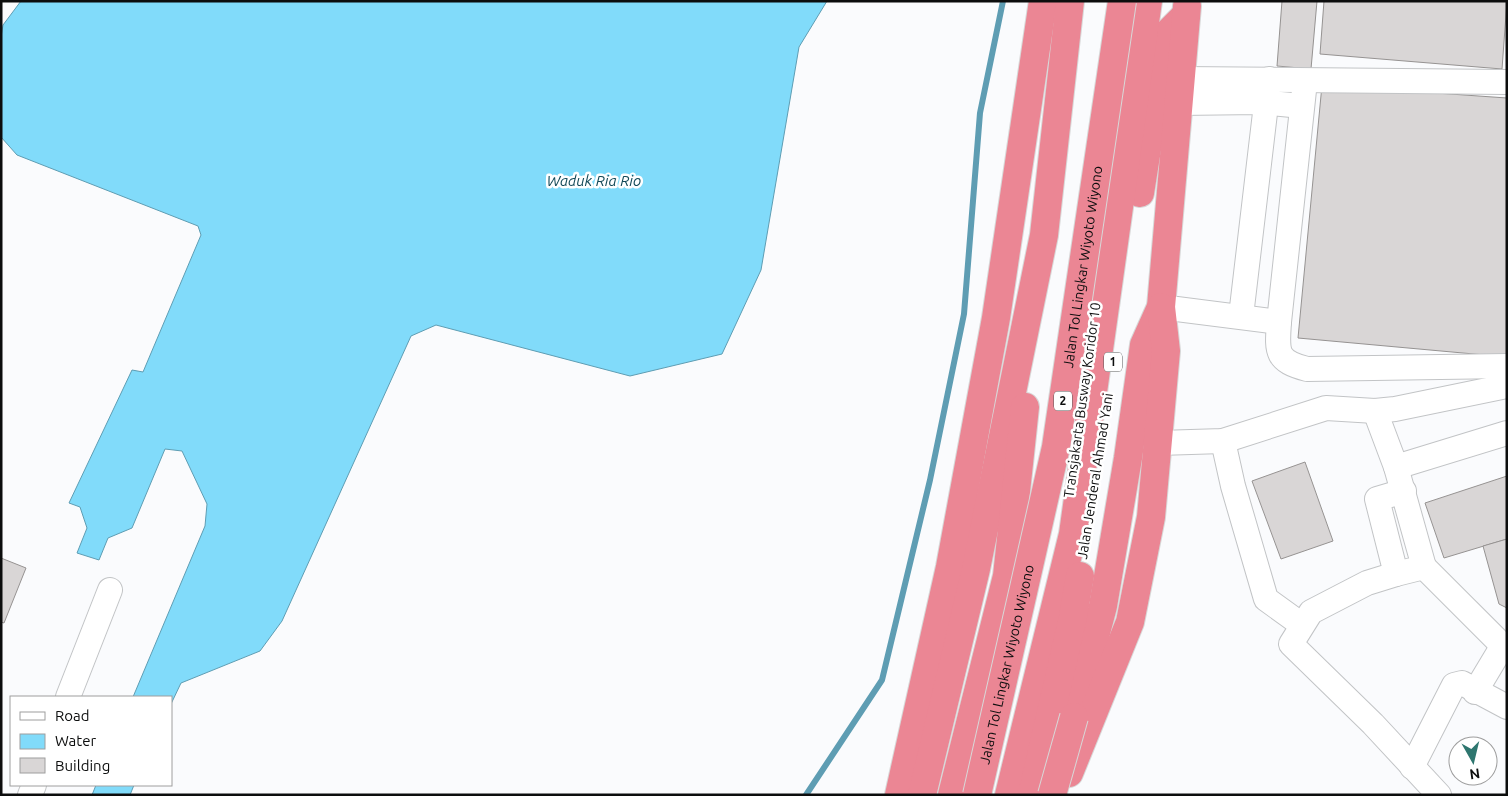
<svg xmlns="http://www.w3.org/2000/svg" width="1508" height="796" viewBox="0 0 1508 796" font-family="Ubuntu,sans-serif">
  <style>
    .water { fill: #81dbfa; stroke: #5e9db3 }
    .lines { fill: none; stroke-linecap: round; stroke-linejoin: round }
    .stream { stroke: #5e9db3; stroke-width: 6 }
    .building { fill: #d9d6d6; stroke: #969392 }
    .minor-casing { stroke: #c2c4c6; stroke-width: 26 }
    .highway-casing { stroke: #d8d8d8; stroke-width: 30 }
    .minor { stroke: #fff; stroke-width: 24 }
    .highway { stroke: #eb8694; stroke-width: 28 }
    .highway-bridge-casing { stroke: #d8d8d8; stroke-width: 30; stroke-linecap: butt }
    .highway-bridge { stroke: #eb8694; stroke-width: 28 }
    .labels { text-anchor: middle; stroke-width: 5; stroke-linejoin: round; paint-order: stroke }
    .shield { fill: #fff; stroke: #555656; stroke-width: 1 }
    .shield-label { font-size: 12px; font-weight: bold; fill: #0c0d0d }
    .street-label { font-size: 14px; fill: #0c0d0d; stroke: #fff }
    .water-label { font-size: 15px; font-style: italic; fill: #134958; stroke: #fff }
  </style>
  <rect width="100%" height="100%" fill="#fafbfd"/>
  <g class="water">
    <path d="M21,1h806l-28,46 -38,223 -39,84 -92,22 -194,-51 -25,11 -129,285 -22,30 -79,32 -10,21v-7h-38l72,-171 2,-22 -25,-53 -17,-2 -33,79 -24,10 -9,22 -22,-7 10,-25 -7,-21 -11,-4 63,-133 11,2 58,-137 -3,-9 -181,-71 -16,-18v-100l2,-12z"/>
    <path d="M96,785h38l-4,10h-38z"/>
  </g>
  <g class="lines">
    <path class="stream" d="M806,795l76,-115 48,-200 34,-166 16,-201 23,-112"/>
  </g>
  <g class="building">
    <path d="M1282,1h35l-6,68 -34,-3z"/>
    <path d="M1324,1h183l-5,68 -182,-15z"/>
    <path d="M1322,85l185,13v259l-209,-19z"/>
    <path d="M1305,462l28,79 -52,18 -29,-78z"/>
    <path d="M1507,476v63l-63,19 -19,-55z"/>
    <path d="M1507,539v69l-8,-4 -16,-58z"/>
    <path d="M1,558l25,10 -22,55 -3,-1z"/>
  </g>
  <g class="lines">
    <defs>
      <g id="minor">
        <path d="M1181,79l326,3"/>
        <path d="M1305,81l-26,241c-2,29 -4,39 28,47l200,-3"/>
        <path d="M1179,103l80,-1 43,4"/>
        <path d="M1161,307l118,15"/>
        <path d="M1241,316l28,-237"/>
        <path d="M1375,411l21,56 28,100 -28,7"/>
        <path d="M1223,441l10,45 33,113 36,26"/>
        <path d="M1159,443l64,-2 103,-33 49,3 20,-2 112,-23"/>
        <path d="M1396,467l111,-34"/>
        <path d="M1404,491l-27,8 19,75 -29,9 -56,29 -20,32 82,80 66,71"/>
        <path d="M1424,567l83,83"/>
        <path d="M1475,692l27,-45"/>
        <path d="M68,697l42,-107"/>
        <path d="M1412,767l42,-82 8,-2 45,24"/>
        <path d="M30,795l4,-10"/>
      </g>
      <g id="highway">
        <path d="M1140,193l25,-157 21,-21"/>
        <path d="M1074,717l29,-111 25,-148 16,-113 17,-38 26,-301"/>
        <path d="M1069,773l61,-151 21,-105 15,-166 -5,-44"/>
        <path d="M899,795l51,-228 46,-249 47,-317"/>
        <path d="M922,795l54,-226 68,-334 26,-234"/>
        <path d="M952,795l55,-219 18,-169"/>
        <path d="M1009,795l64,-261 75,-533"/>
        <path d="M1032,795l41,-178 7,-41"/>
      </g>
    </defs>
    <use href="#minor" class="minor-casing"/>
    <use href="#highway" class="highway-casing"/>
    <use href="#minor" class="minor"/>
    <use href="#highway" class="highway"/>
    <defs>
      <g id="highway-bridge">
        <path id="s1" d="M977,795l79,-348 66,-446"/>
        <path d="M1052,795l22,-78"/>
      </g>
    </defs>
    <use href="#highway-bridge" class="highway-bridge-casing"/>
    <use href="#highway-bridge" class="highway-bridge"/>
  </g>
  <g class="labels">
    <g class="shield">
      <rect x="1104" y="352.5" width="18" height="19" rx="4"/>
      <rect x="1054" y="391.5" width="18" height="19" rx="4"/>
    </g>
    <g class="shield-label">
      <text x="1113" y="366">1</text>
      <text x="1063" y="405">2</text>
    </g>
    <g class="street-label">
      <text dy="5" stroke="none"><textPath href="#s1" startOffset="539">Jalan Tol Lingkar Wiyoto Wiyono</textPath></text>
      <text transform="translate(1082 400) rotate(-82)" y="5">Transjakarta Busway Koridor 10</text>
      <text transform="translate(1095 476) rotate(-81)" y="5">Jalan Jenderal Ahmad Yani</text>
      <text dy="5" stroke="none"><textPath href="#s1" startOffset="134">Jalan Tol Lingkar Wiyoto Wiyono</textPath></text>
    </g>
    <g class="water-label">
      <text x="594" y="186">Waduk Ria Rio</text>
    </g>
  </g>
  <rect width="1508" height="796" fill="none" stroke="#0c0d0d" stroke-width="5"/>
  <rect x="10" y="696" width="162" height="90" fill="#ffffff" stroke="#9e9e9e"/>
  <rect x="20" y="712" width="25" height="8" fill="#ffffff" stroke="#9e9e9e"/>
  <text x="55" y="721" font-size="15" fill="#0c0d0d">Road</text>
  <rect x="20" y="734" width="25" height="15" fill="#81dbfa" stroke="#9e9e9e"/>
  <text x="55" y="746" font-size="15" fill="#0c0d0d">Water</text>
  <rect x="20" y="758" width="25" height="15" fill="#d9d6d6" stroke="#9e9e9e"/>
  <text x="55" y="771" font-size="15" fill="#0c0d0d">Building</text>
  <g transform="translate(1473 761) rotate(172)"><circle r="24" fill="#ffffff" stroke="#9e9e9e"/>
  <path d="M0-4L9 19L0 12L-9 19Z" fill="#2e766f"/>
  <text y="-8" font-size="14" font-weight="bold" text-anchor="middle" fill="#0c0d0d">N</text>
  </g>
</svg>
